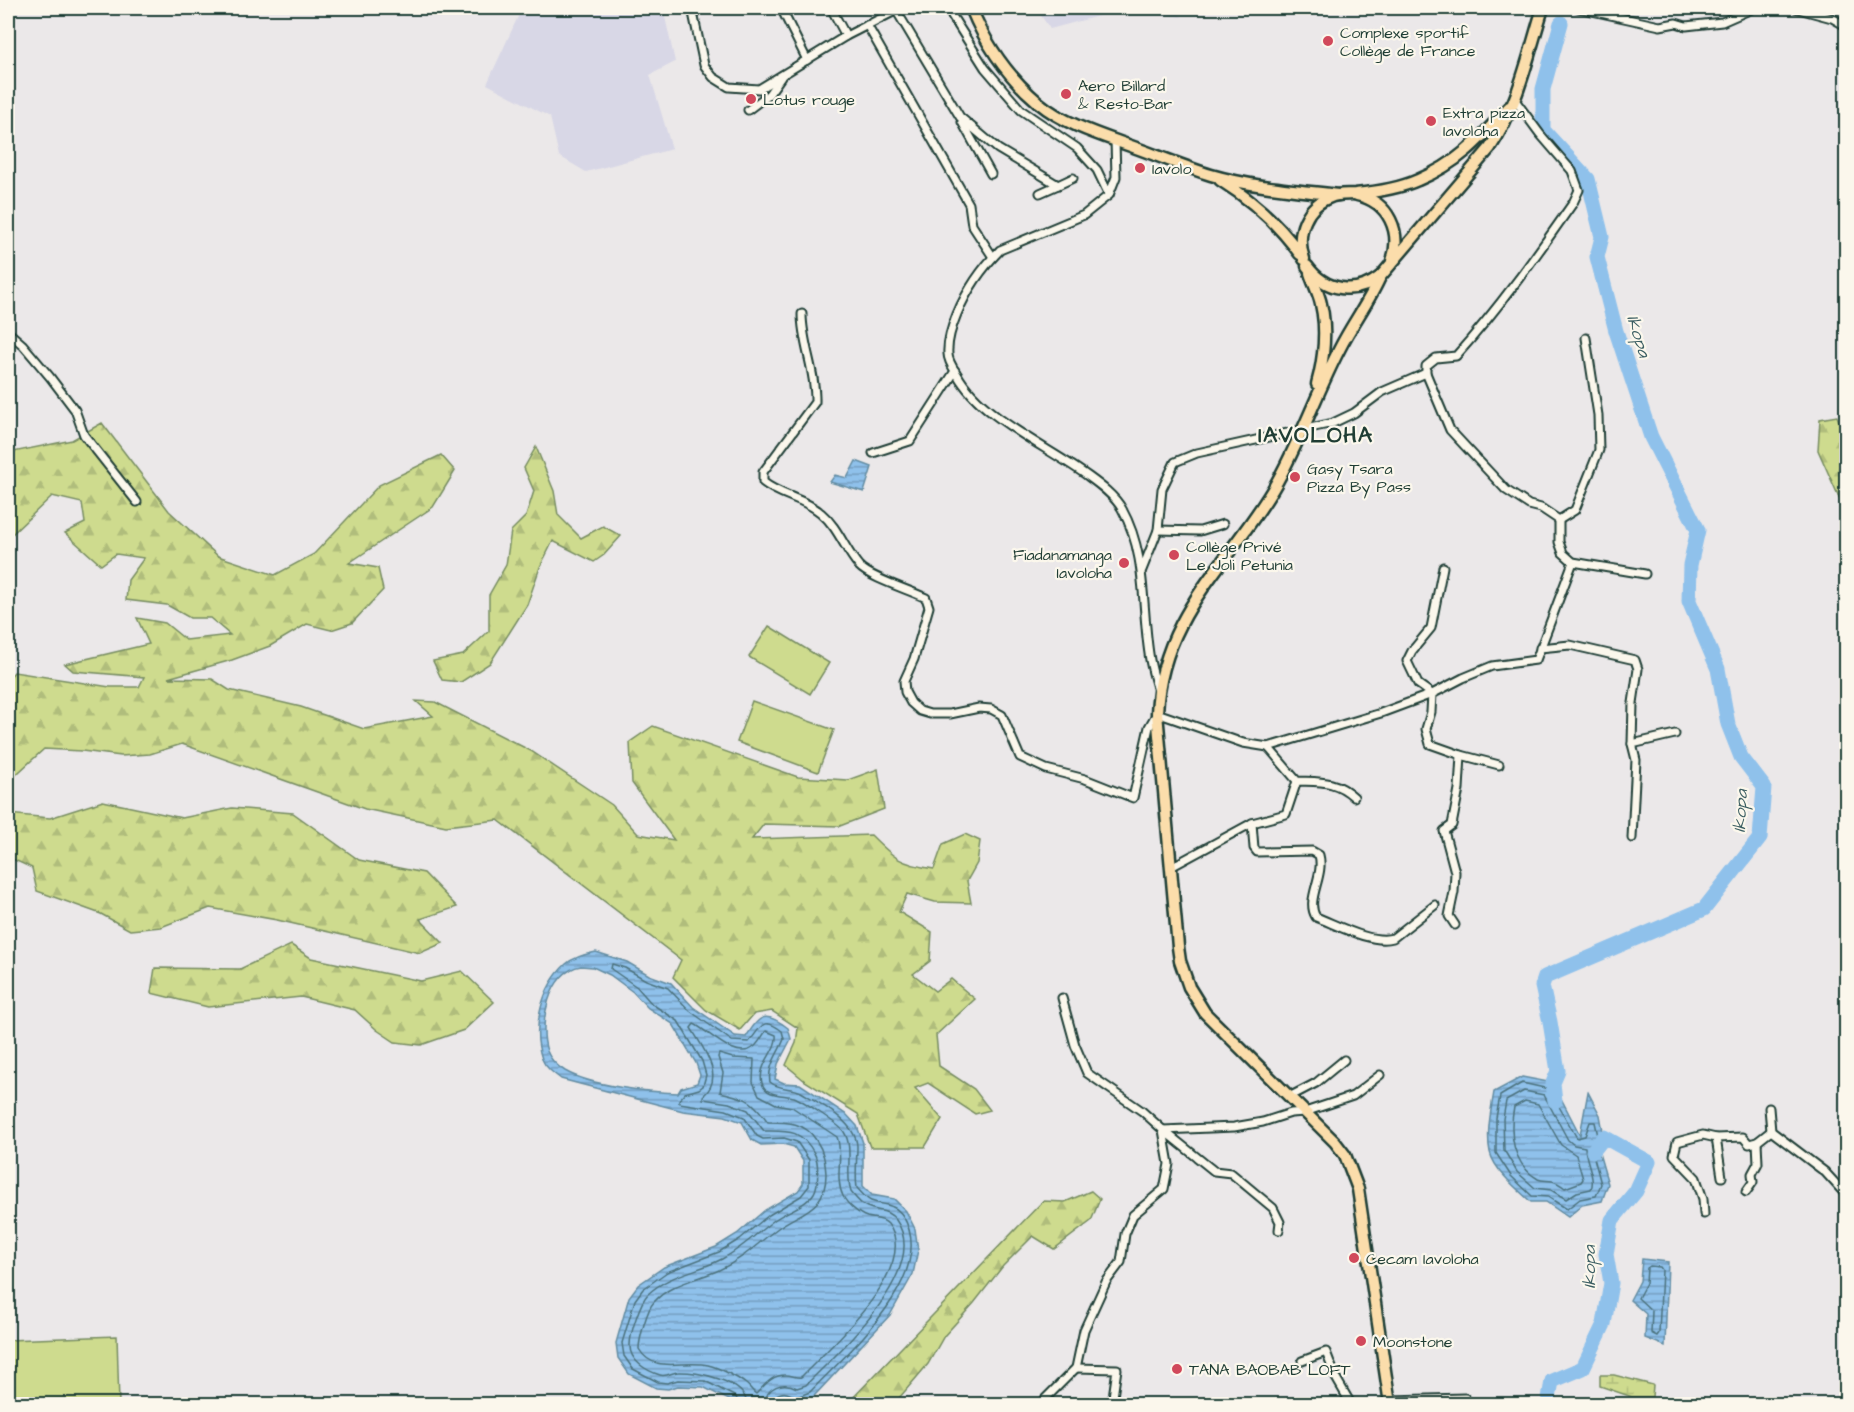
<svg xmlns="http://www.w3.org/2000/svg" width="1854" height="1412" viewBox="0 0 1854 1412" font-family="'Architects Daughter',sans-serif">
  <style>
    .built { fill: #d8d7e6 }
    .forest { fill: url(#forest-firs); stroke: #768c61; stroke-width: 1.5 }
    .wetland { fill: url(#wetland-marsh); stroke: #768c61; stroke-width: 1.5 }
    .pitch { fill: #cedb8e; stroke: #768c61; stroke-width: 1.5 }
    .water { fill: url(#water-rules); stroke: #628ca2; stroke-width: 1.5; fill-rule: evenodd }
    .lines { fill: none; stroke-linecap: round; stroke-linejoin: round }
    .shore { stroke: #4c727d; stroke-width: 1.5 }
    .river { stroke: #8fc1eb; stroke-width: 15 }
    .minor-casing { stroke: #1f3d34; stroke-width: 11 }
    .primary-casing { stroke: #1f3d34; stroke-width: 15 }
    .minor { stroke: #fbf7ec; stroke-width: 7 }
    .primary { stroke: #fbddab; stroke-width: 10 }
    .poi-dot { fill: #d1495b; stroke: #fbf7ec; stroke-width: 2 }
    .labels { text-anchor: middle; stroke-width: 4.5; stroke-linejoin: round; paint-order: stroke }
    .poi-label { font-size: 16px; fill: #1f3d34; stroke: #fbf7ec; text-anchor: start }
    .water-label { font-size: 18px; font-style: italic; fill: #3b5e62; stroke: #fbf7ec }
    .district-label { font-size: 22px; font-weight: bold; letter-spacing: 1.5px; fill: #1f3d34; stroke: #fbf7ec }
  </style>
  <defs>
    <pattern id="forest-firs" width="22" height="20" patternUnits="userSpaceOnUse" patternTransform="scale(1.5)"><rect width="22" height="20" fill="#cedb8e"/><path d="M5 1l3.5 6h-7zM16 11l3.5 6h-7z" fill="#b0bd7b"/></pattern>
    <pattern id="wetland-marsh" width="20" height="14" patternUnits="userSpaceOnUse" patternTransform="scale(1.5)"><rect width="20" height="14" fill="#cedb8e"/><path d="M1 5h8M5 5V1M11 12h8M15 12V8" fill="none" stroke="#b0bd7b"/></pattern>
    <pattern id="water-rules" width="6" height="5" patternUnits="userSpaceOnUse" patternTransform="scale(1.5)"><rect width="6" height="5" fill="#8fc1eb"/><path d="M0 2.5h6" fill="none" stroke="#749ebf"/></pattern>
  </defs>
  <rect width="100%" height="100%" fill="#ebe8e9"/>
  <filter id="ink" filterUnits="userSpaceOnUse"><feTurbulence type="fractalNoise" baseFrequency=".0167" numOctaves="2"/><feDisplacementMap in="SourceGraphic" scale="12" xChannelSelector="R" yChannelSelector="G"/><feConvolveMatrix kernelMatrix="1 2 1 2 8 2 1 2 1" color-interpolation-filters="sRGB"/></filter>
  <g filter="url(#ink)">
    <g class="built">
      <path d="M522,8h141l12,54 -25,13 22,74 -86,23 -27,-16 -9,-39 -63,-33z"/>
      <path d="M1036,8h92l-78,21z"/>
      <path d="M1131,8h43l8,9 -36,-5z"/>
    </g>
    <g class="forest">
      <path d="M1837,416c13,30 10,65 9,97l-28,-63 2,-31z"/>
      <path d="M102,423l67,88 49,45 57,19 39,-21 65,-69 62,-30 14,16 -22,36 -84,56 29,5 5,22 -31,33 -21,7 -24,-6 -37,22 -38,14 -64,18 44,1 17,11 72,17 63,22 69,-13 -17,-15 19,1 96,49 81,54 26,29 36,6 -42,-57 -2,-41 23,-16 145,51 50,3 30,-11 6,40 -44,17 -76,-2 -12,15 119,-4c24,24 29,29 63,34l9,-25 22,-10 15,7 -3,22 -10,18 4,22 -36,-1 -28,-8 -8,18 33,20 -2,29 -17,13 22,17 16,-12 24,20 -39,36 3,31 35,23 16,21 -15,4 -47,-31 -13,5 27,31 -17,28h-55l-12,-33 -53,-33 -19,-16 10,-22 2,-15 -26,-17 -18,3 -14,16 -34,-20 -33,-33 8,-17 -183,-140 -52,6 -81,-17 -183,-65 -32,10 -29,2 -39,-5 -38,-2 -36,33v-103l6,-7 96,15h29l5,-10 -71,-6 -8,-7 84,-20 -12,-26 28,5 21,17 44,-5 -20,-17h-20l-23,-13 -41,-5 2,-20 16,-22 -28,-4 -15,11 -36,-32 20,-10 -3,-20 -30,-7 -44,42v-85l64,-13z"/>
      <path d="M536,447l18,44 4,24 23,23 22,-12 18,10 -17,19 -10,7 -41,-21 -13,26 -13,38 -37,58 -29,19 -19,-2 -9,-19 30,-6 26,-24v-36l17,-30 5,-34 15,-15 8,-25 -10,-23z"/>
      <path d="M103,801l79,17 50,-10 61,5 66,47 65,13 33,34 -37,12 23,24 -23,10 -143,-33 -67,-12 -49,19 -31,3 -29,-16 -64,-23 -5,-23 -24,-11v-43l42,4z"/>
      <path d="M291,945l20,13 110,23 41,-10 32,31 -30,28 -43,15 -26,-3 -18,-12 -22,-20 -54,-13 -93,10 -57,-14 4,-25 85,1z"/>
      <path d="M1091,1191l9,8 -9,22 -37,28 -21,-13 -30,30 -29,37 -30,33 -16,28 -34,40h-47l196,-203 22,1z"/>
    </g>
    <path class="wetland" d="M1600,1375h14l39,10 -1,12h-20l-32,-11z"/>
    <g class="pitch">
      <path d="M769,626l60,37 -19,31 -61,-37z"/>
      <path d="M752,701l82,29 -16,42 -81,-30z"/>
      <path d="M117,1336l2,68h-111v-64z"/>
    </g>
    <g class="water">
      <path d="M856,461l16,6 -8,25 -34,-10 5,-7 12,3z"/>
      <path d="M596,952l31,10 22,13 22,8 22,24 42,29 11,1c14,-22 19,-27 42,-9l3,11 -13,25 -3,15 9,4 16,1 47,31 10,11 6,17v43l9,9 22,4 12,12 9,18 3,21 -5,24 -23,41 -77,82 -18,7 -10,-6 -5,1 -3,5h-40l-34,-17 -25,-1 -10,3 -12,-1 -27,-14 -11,-16 -2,-15 13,-46 9,-12 26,-18 52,-20 21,-13 28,-24 33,-19 5,-7v-23l-9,-14 -11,-3 -22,1 -9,-5 -10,-18 -17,-6 -42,-5 -122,-32c-8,-6 -16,-12 -19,-20 -11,-31 0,-73 24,-95 8,-7 20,-10 30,-12zM581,966l12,1 17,8 23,17 15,16 25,16 23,39 4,12 -3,8 -16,5 -3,5c-30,-1 -87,-7 -113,-22 -8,-5 -15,-12 -18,-20 -9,-27 2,-80 34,-85z"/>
      <path d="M1522,1077l31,6 27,52 8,-43 12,23 4,22 -5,16 9,31 -6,17 -20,4 -14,12 -22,-15h-15c-13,-12 -37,-32 -41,-50 -4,-19 1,-41 4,-60z"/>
      <path d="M1642,1259l26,3 -3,84 -20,-8 1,-24 -16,-14 10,-19z"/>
    </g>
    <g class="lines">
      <g class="shore">
        <path d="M719,1054l14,4 21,1 -1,23 6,13 17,9 16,3 45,30c7,18 -3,41 6,59 4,8 15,18 24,21 7,2 16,1 21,7 34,43 -60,125 -87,153 -5,1 -9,-2 -15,-2 -15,0 -21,10 -30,19 -4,-3 -6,-7 -10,-10 -9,-7 -26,-16 -38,-19 -24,-6 -54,10 -69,-16 0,-9 8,-40 15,-47 17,-19 43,-22 65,-32 23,-10 39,-27 59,-42 24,-17 48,-18 48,-54 -1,-13 -2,-22 -10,-34 -11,-18 -28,-18 -48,-18 -17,-24 -20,-23 -48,-30l3,-19 -5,-16z"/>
        <path d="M1522,1083l27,6 28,49 8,-2 5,-14h5l3,14 -5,18 8,30 -5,12 -16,3 -13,10 -19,-12 -16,-1 -21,-20 -15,-23v-35l4,-22z"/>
        <path d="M1524,1091l20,4 24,45 6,5 11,2c0,13 11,31 6,42l-14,3 -11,7 -15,-9 -16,-2 -18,-16 -13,-22 -1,-31 3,-18z"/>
        <path d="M1525,1101l13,3 23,41 15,10 7,24 -2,3 -16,6c-4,-3 -8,-6 -13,-7 -4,-1 -10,0 -14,-2 -26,-15 -29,-46 -24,-72z"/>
        <path d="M1650,1266l10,1 2,3 -3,63 -2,3 -6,-3 1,-22 -14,-13 8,-15 1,-15z"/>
        <path d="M739,1404l-3,-7 -31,-16 -27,-1 -11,3 -9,-1 -25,-13 -9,-13 -2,-13 13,-43 8,-11 24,-17 52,-20 21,-13 29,-24 32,-19 8,-10v-26l-12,-18 -13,-4 -21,1 -6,-3 -13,-19 -18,-7 -47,-7v-3l6,-7 14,-4 4,-3 3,-11 -4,-14 -24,-40 -26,-17 -15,-17 -26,-18 1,-5 13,4 21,12 22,8 22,23 42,30 17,1c12,-14 13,-27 33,-11l2,8c-5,14 -17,27 -14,43 9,8 21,5 31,10 18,11 55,30 56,54 0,14 -2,28 0,42 4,4 9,11 14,13 13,5 23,2 32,15 36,59 -56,137 -93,176l-13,5c-9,-4 -13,-7 -22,-1l-3,8"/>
        <path d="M747,1404c-2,-23 -50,-33 -69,-32 -6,0 -11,5 -18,3 -13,-4 -31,-14 -30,-30 0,-11 10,-43 18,-51 21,-20 49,-22 74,-35 19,-10 34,-25 51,-38 13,-10 32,-14 41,-28 5,-9 5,-32 0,-40 -13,-24 -26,-22 -50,-22l-16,-21 -19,-7 -26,-4v-3c23,-19 0,-48 -12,-68l3,-4c15,7 42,38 60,23 5,-4 8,-11 12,-16l10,4c2,16 -19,29 -14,48 4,14 21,11 32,14 8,3 46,28 50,35 10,15 1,42 7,60 4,5 10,13 16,15 11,5 21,2 29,13 36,50 -58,132 -90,165l-9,3c-14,-7 -31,-2 -32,16"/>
      </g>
      <g class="river">
        <path d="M1555,1101l-2,-18 5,-12 -8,-49 -8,-36 3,-9 159,-68 56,-71 4,-51 -23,-30 -13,-33 -10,-55 -29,-68 1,-36 8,-35 -47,-93 -35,-106 -19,-74 5,-20 -14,-58 -45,-49v-41l18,-66"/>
        <path d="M1548,1404l4,-23 31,-13 21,-44 7,-41 -5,-29 6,-34 24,-29 13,-29 -45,-25 -11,14"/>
      </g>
      <defs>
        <g id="minor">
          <path d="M692,8l12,57 9,12 16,10 30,2 87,-53 55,-28"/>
          <path d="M781,8l26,52"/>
          <path d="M831,8l15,28"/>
          <path d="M947,8l38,60 36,42 56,38 20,22 12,25"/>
          <path d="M1578,8l82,18 16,-3 10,3 36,-4 32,-14h5"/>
          <path d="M1795,8l37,10 14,8"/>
          <path d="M896,10l64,107 38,32 60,36 -18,8"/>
          <path d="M867,25l102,179 3,21 21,32"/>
          <path d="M748,110l21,-16 12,-17"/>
          <path d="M962,122l29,52"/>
          <path d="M1115,140l1,37 -7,18 -25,20 -84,35c-19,19 -33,40 -43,64 -5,12 -10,26 -9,40 0,7 5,14 9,20 24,44 92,73 132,103 11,8 26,19 33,32 26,47 19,100 28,151 2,11 5,21 8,31"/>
          <path d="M1058,185l15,-7"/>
          <path d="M802,314c0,30 14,58 13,88l-52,70v10c17,14 41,16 58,31 17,14 24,37 38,53 11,12 51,24 67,32l3,9 -15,52 -10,22 1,11 6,11 9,8 10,3h20l29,-6 12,1 11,6 18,42 26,12 39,10 48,19 16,-71 8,-14 86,30 25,4 113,-34 51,-19 31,-16 29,-12 44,-6 37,-98"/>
          <path d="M8,332l15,13 27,32 25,33 9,25 53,67"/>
          <path d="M1426,373v-7l10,-8 20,-2c43,-48 80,-100 117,-153l6,-13 -7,-19 -32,-37 -25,-34"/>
          <path d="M873,453l37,-12 45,-70"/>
          <path d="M1559,520l16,-10 24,-60 -1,-35 -12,-77"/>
          <path d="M1158,530l42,1 23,-7"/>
          <path d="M1443,567l-12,61 -19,23 -5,10 11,23 14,10 -1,18 -5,17 4,15 31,11 -2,34 -7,36 -8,6 11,41 -1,20 -5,24 6,9"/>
          <path d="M1142,570l16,-40 4,-41 13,-27 22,-9 136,-30 21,-10 28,-21 44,-19 24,57 56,60 23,15 12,3 18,12v22l4,11 10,9 72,12"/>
          <path d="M1540,648l30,-3 65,15 3,9 -5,34 -1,41 4,16 -4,78"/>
          <path d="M1632,744l43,-10"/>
          <path d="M1268,747l29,34c24,1 39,-1 57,16"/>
          <path d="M1461,755l38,10"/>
          <path d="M1252,823l2,25 3,4 55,-1 7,4c6,21 -14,45 -3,62 21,8 55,27 77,21l42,-33"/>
          <path d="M1171,867l81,-44 34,-9 11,-33"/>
          <path d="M1289,1097l27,-14 28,-23"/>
          <path d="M1769,1108l2,23 54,41 21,23"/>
          <path d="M1163,1130l71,-3 29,-5 28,-9 14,-1 48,-16 27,-21"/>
          <path d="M1163,1130l51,41 17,2 42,35 7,14 -1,8"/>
          <path d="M1716,1138l6,39"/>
          <path d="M1746,1192l7,-10 -1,-8 6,-11 -1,-21"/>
          <path d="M1704,1214l-1,-15 -7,-21 -22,-23 3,-13 26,-7 13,3 27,-1 6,7 8,-2 14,-11"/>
          <path d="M1302,1361l24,-9 10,26 15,26"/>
          <path d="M1076,1368l41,1 -5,35"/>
          <path d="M1045,1399l31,-31 8,-38 22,-48 15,-20 4,-28 8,-19 31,-26 5,-25 -6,-34 -21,-19 -55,-38 -12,-28 -13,-47"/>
          <path d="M1390,1400l75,-2"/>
        </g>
        <g id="primary">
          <path d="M971,8c15,37 37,69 68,95 24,20 58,31 86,41 29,10 57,22 86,31 41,12 85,15 127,20"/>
          <path d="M1220,180c32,20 58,43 80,74"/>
          <path d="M1357,195c32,7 45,37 35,66"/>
          <path d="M1304,259c-9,-26 2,-54 29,-63 7,-2 14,-2 22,-2 21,-2 43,-5 63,-14 41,-17 62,-41 91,-73"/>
          <path d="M1307,266c18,25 48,30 73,11l110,-129c28,-42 38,-92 53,-140"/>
          <path d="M1310,273c3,10 9,21 11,31 6,25 3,55 -4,80"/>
          <path d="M1380,277c-11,25 -28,47 -40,71 -24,46 -41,97 -67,141 -46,77 -112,127 -116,224l21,234 2,14 9,26 16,26 130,129 10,13 13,34 32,215"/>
        </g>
      </defs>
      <use href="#minor" class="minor-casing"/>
      <use href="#primary" class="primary-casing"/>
      <use href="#minor" class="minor"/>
      <use href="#primary" class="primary"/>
    </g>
  </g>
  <g class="poi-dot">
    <circle cx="1328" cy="41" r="6"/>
    <circle cx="1066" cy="94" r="6"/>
    <circle cx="751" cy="99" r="6"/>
    <circle cx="1431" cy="121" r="6"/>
    <circle cx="1140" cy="168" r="6"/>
    <circle cx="1295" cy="477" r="6"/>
    <circle cx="1174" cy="555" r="6"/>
    <circle cx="1124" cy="563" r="6"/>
    <circle cx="1354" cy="1258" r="6"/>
    <circle cx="1361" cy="1341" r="6"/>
    <circle cx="1177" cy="1369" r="6"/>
  </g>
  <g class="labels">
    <g class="poi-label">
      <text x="1340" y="38">Complexe sportif<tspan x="1340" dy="18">Collège de France</tspan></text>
      <text x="1078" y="91">Aero Billard<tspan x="1078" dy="18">&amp; Resto-Bar</tspan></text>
      <text x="763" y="105">Lotus rouge</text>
      <text x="1443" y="118">Extra pizza<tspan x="1443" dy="18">Iavoloha</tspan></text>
      <text x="1152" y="174">Iavolo</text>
      <text x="1307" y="474">Gasy Tsara<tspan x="1307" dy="18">Pizza By Pass</tspan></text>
      <text x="1186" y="552">Collège Privé<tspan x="1186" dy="18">Le Joli Petunia</tspan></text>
      <text x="1112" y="560" text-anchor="end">Fiadanamanga<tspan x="1112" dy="18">Iavoloha</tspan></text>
      <text x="1366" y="1264">Cecam Iavoloha</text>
      <text x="1373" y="1347">Moonstone</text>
      <text x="1189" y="1375">TANA BAOBAB LOFT</text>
    </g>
    <g class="water-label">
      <text transform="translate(1639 336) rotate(73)" y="6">Ikopa</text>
      <text transform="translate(1740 811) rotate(-87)" y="6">Ikopa</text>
      <text transform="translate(1589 1267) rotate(-90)" y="6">Ikopa</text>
    </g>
    <g class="district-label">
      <text x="1316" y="442">IAVOLOHA</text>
    </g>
  </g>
  <rect width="1854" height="1412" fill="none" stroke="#fbf7ec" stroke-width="30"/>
  <rect x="15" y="15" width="1824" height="1382" fill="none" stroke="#1f3d34" stroke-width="2" filter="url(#ink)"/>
</svg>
